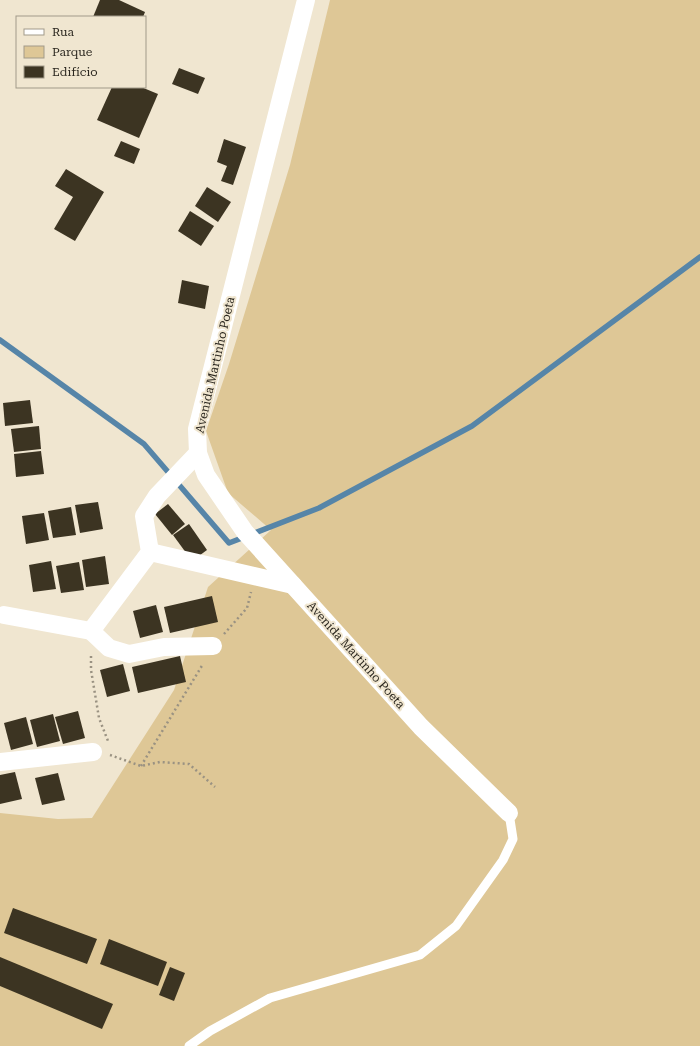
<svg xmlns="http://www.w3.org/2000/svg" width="700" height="1046" viewBox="0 0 700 1046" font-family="'Roboto Serif',serif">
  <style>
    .green { fill: #dec796 }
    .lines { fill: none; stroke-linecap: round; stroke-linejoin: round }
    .stream { stroke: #5685a8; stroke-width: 5.5 }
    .building { fill: #3c3422 }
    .path { stroke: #9a9282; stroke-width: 2.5; stroke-dasharray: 2 3; stroke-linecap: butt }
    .service { stroke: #fff; stroke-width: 9 }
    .minor { stroke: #fff; stroke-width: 18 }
    .labels { text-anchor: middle; stroke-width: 4; stroke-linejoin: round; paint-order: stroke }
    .street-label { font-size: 12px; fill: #2b271f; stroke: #f0e6d0 }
  </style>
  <rect width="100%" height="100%" fill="#f0e6d0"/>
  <path class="green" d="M330,0h370v1046h-700v-233l58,6 34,-1 82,-128 34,-103 63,-57 -43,-37 -22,-62 23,-67 61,-199z"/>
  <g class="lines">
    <path class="stream" d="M0,340l144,104 85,99 90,-35 153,-82 228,-169"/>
  </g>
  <g class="building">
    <path d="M100,0h19l26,12 -2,5h-50z"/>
    <path d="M179,68l26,10 -7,16 -26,-10z"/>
    <path d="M112,87h29l17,7 -19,44 -42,-18z"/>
    <path d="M224,139l22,8 -13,38 -12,-4 6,-15 -10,-4z"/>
    <path d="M121,141l19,8 -6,15 -20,-8z"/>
    <path d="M66,169l38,23 -29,49 -21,-12 19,-32 -18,-11z"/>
    <path d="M207,187l24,15 -13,20 -23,-16z"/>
    <path d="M190,211l24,15 -13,20 -23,-15z"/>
    <path d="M182,280l27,6 -4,23 -27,-6z"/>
    <path d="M30,400l3,23 -28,3 -2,-23z"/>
    <path d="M39,426l2,23 -27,3 -3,-23z"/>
    <path d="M41,451l3,23 -28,3 -2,-23z"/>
    <path d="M98,502l5,27 -23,4 -5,-28z"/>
    <path d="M168,504l17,20 -13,11 -17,-21z"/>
    <path d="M71,507l5,28 -23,3 -5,-27z"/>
    <path d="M44,513l5,27 -23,4 -4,-28z"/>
    <path d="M189,524l18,26 -15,11 -19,-26z"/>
    <path d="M105,556l4,28 -23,3 -4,-27z"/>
    <path d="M51,561l5,28 -23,3 -4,-27z"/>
    <path d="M79,562l5,28 -23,3 -5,-27z"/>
    <path d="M212,596l6,26 -48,11 -6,-26z"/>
    <path d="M156,605l7,27 -23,6 -7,-27z"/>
    <path d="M180,656l6,26 -48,11 -6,-26z"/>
    <path d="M123,664l7,27 -23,6 -7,-27z"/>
    <path d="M78,711l7,27 -22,6 -8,-27z"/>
    <path d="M53,714l7,27 -23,6 -7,-27z"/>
    <path d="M26,717l7,27 -22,6 -7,-27z"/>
    <path d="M15,772l7,27 -22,5v-29z"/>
    <path d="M58,773l7,27 -23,5 -7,-27z"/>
    <path d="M13,908l84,31 -10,25 -83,-31z"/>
    <path d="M109,939l58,23 -9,24 -58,-22z"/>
    <path d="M0,957l113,47 -11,25 -102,-43z"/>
    <path d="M170,967l15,6 -11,28 -15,-6z"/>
  </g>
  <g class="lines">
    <g class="path">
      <path d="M224,634l23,-26 4,-16"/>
      <path d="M91,656v14l8,48 9,23"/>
      <path d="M110,755l31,11 19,-4 29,2 26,23"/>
      <path d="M141,766l62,-102"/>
    </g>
    <path class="service" d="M189,1046l21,-15 60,-33 150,-43 36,-29 47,-66 10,-21 -4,-26"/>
    <g class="minor">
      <path d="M306,0l-109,429 1,24 8,22 39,57 176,195 88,86"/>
      <path d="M150,552l143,33"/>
      <path d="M4,615l87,16 59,-79 -6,-36 13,-20 41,-43"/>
      <path d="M91,631l18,17 20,6 35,-7 49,-1"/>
      <path d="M0,762l93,-10"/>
    </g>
  </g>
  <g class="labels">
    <g class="street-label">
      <text transform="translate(215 365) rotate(-77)" y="4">Avenida Martinho Poeta</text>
      <text transform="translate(356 655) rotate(48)" y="4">Avenida Martinho Poeta</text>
    </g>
  </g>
  <rect x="16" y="16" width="130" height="72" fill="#f0e6d0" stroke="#a19a89"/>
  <rect x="24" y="29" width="20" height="6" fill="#ffffff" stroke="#a19a89"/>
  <text x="52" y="36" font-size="12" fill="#2b271f">Rua</text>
  <rect x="24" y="46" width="20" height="12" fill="#dec796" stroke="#a19a89"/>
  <text x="52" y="56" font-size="12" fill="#2b271f">Parque</text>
  <rect x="24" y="66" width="20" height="12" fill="#3c3422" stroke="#a19a89"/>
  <text x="52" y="76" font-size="12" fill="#2b271f">Edifício</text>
</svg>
